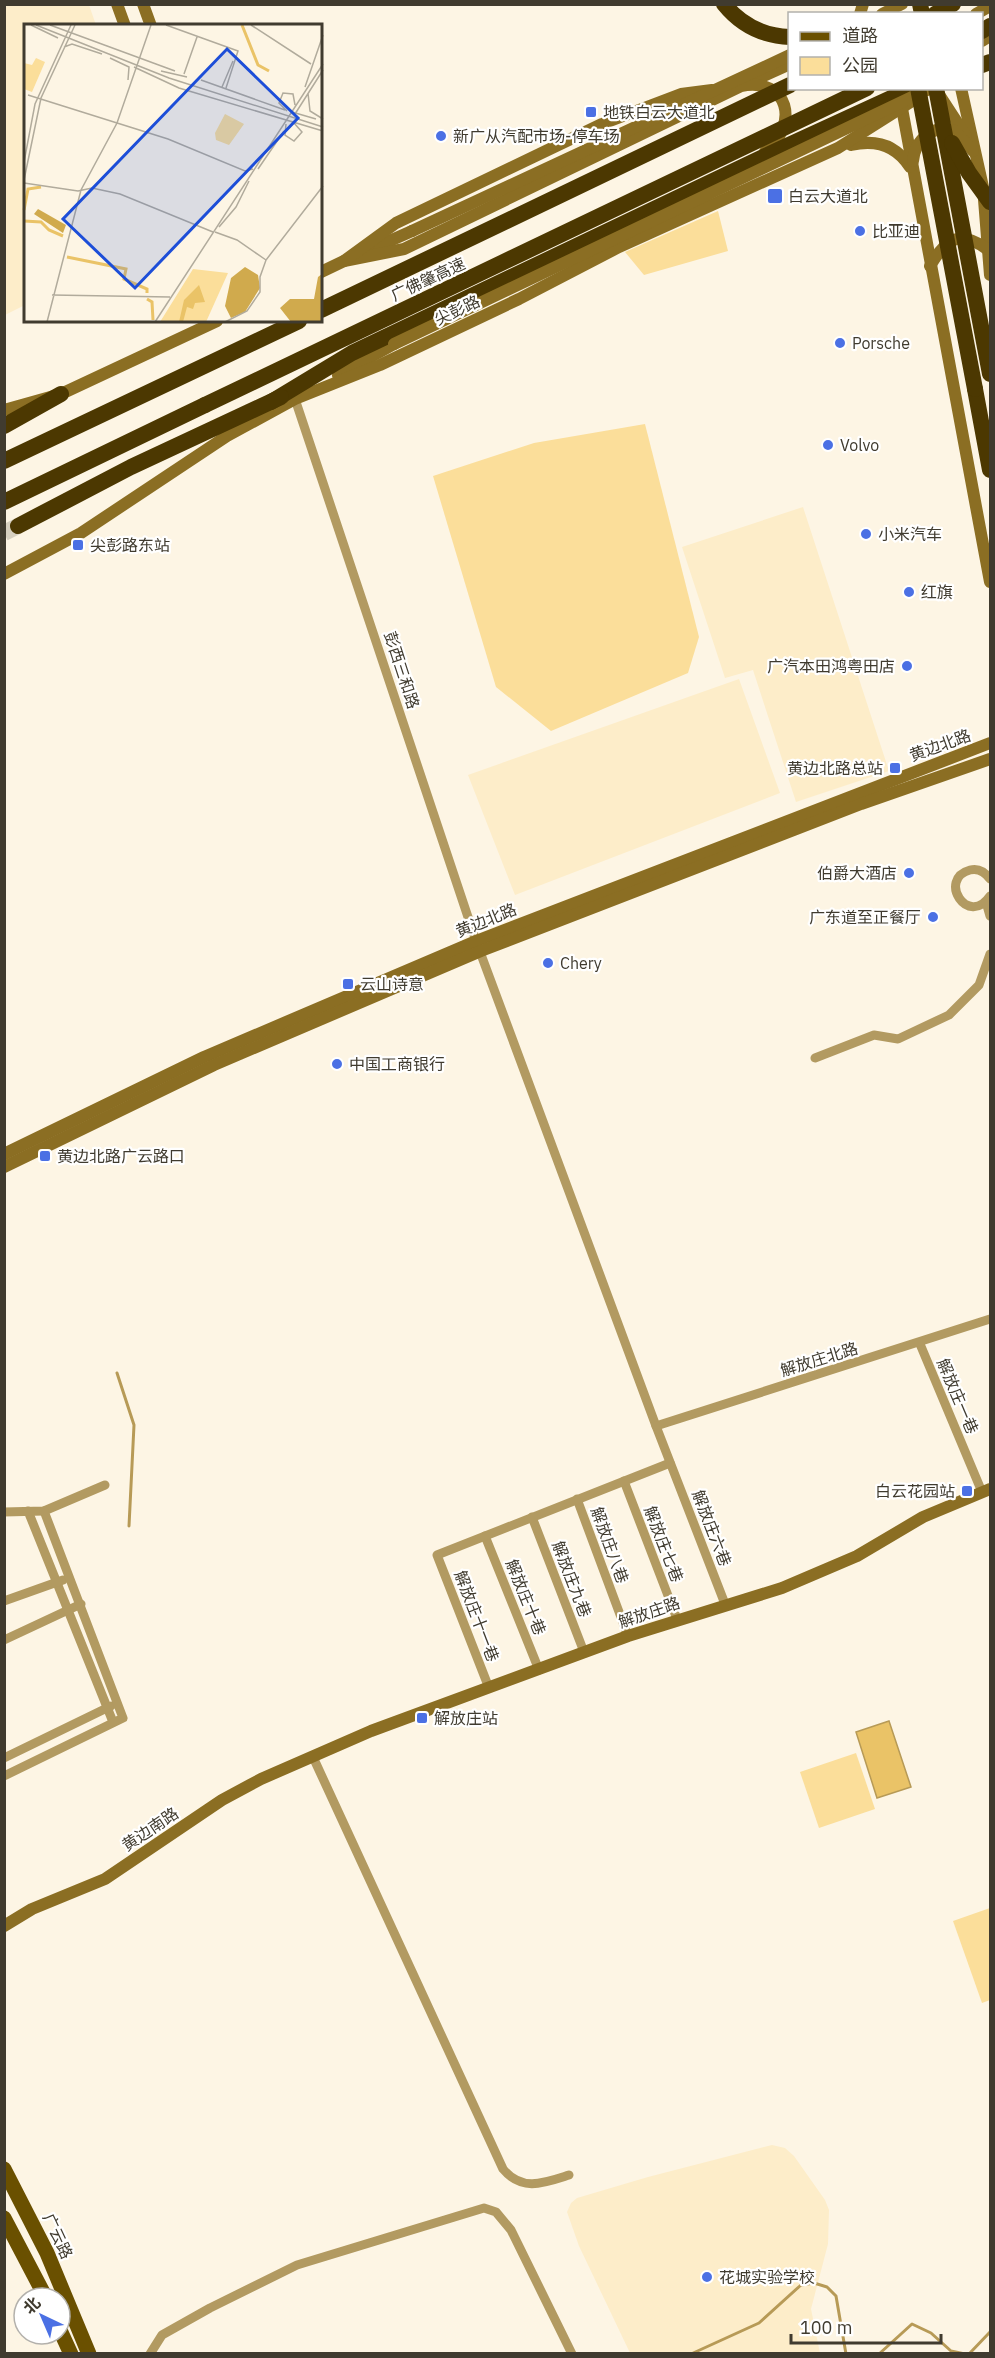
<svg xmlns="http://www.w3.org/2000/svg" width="995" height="2358" viewBox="0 0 995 2358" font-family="'IBM Plex Sans','Noto Sans SC',sans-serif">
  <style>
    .built { fill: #fdedc9 }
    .green { fill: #fbde9a }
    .water { fill: #eac367; stroke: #b79a56; stroke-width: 1.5 }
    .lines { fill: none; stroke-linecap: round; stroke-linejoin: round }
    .stream { stroke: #b79a56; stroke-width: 3 }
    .highway-tunnel { stroke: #d7d0c0; stroke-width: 16; stroke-dasharray: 16 8; stroke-linecap: butt }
    .street { stroke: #b29a61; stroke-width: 9 }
    .secondary { stroke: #8b6e23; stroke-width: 12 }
    .primary { stroke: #6a5000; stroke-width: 15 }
    .highway { stroke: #4c3801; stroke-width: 16 }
    .secondary-bridge { stroke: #8b6e23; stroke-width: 12 }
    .highway-bridge { stroke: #4c3801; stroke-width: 16 }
    .poi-dot { fill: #4b70e4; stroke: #fff; stroke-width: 2 }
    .labels { text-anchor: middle; stroke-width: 4.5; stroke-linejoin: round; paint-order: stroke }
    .poi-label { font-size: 16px; fill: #403b2f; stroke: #fff; text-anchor: start }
    .street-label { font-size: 16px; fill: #403b2f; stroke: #fff }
    .inset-river { fill: none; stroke: #eac367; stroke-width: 3 }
    .inset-road { fill: none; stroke: #b1ab9c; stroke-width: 1.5 }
    .view { fill: #1d4ed8; fill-opacity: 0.15; stroke: #1d4ed8; stroke-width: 3 }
    .inset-edge { fill: none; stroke: #403b2f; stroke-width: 3 }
  </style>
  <rect width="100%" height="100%" fill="#fdf5e4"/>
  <g class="built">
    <path d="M4,5h85l7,20 -70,1 -1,279 -20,10z"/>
    <path d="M803,507l86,264 -93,31 -43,-132 -28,8 -43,-131z"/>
    <path d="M739,679l41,114 -265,102 -47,-120z"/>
    <path d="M772,2145l13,3 9,8 31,44 4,10 -1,34 -17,65 9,44h-190l-51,-107 -12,-34 4,-9 6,-5 71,-21z"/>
  </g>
  <g class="green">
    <path d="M718,211l10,40 -84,24 -19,-23z"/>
    <path d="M645,424l54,213 -11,36 -137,58 -55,-44 -63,-211 101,-33z"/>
    <path d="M856,1753l19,56 -56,19 -19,-56z"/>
    <path d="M990,1908v92l-8,3 -29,-82z"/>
  </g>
  <path class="water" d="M889,1721l22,66 -34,11 -21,-66z"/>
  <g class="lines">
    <g class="stream">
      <path d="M117,1373l17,52 -5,101"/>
      <path d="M691,2354l68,-31 42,-38 13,-2 13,4 9,9 10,58"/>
      <path d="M879,2354l33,-30 19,9 20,18 14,3"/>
      <path d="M969,2354l21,-22"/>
    </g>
    <path class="highway-tunnel" d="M4,533l14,-7"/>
    <g class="street">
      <path d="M295,399l181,542 180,485 69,178"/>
      <path d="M990,879c-5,-7 -12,-11 -20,-9 -33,9 -2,58 20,26"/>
      <path d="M986,902l4,14"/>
      <path d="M815,1058l59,-23 24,4 51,-24 30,-30 11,-31"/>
      <path d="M920,1344l62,148"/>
      <path d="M656,1426l334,-107"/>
      <path d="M624,1481l53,138"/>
      <path d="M577,1499l51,137"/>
      <path d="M28,1511l85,211"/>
      <path d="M4,1512l40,-1 61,-26"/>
      <path d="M532,1517l52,135"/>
      <path d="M485,1536l54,134"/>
      <path d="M4,1601l59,-21"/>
      <path d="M4,1640l77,-36"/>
      <path d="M489,1688l-52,-133 233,-92"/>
      <path d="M313,1757l190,412c19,23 41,14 66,6"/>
      <path d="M4,1758l107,-52"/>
      <path d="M4,1776l119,-58 -79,-207"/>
      <path d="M150,2354l12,-19 48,-27 87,-43 187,-57 12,4 15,18 61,124"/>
    </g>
    <g class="secondary">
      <path d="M117,4l8,22"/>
      <path d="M143,4l8,22"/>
      <path d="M860,14l3,-10"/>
      <path d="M976,14l14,-8"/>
      <path d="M982,41l8,-5"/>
      <path d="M750,82l40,-18"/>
      <path d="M961,88l22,99 7,88"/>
      <path d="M938,93l28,43"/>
      <path d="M901,103l89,479"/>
      <path d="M851,145c25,-6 45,0 59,22"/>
      <path d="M913,161c2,-21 20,-38 42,-30l18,20"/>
      <path d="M367,251l45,-20"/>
      <path d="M344,261l60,-12 337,-163c48,-9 59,38 24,66"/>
      <path d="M930,266c16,-27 29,-37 57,-17"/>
      <path d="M321,272l23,-11 52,-38 206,-99 79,-30 31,-4"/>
      <path d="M338,375l56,-31"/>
      <path d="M4,410l57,-16 156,-73"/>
      <path d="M4,574l77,-41 146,-97 68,-37 85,-34 139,-66 100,-52 219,-99 79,-50"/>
      <path d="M4,1154l200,-97 272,-116 514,-198"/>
      <path d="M4,1167l210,-102 267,-114 380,-147 129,-45"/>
      <path d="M4,1926l28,-17 73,-30 117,-79 39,-21 110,-48 257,-95 154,-48 75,-32 66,-39 67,-28"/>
    </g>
    <g class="primary">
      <path d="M4,2169l43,84 42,101"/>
      <path d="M4,2218l42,80"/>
      <path d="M60,2330l11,24"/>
    </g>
    <g class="highway">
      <path d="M724,4c17,21 39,32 66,33"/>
      <path d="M920,4l2,10"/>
      <path d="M982,65l8,-3"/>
      <path d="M975,389l15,81"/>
      <path d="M271,402l81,-49 426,-203 135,-62"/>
      <path d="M4,426l57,-32"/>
      <path d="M4,461l295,-140"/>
      <path d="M4,502l201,-97"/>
      <path d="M18,526l113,-59 150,-70"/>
    </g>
    <g class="secondary-bridge">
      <path d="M882,14l20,-10"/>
      <path d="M412,231l378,-176"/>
      <path d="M394,344l537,-256"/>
    </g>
    <g class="highway-bridge">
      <path d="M935,14l18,-10"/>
      <path d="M982,31l8,-5"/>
      <path d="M918,88l57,301"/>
      <path d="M936,88l54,286"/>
      <path d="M952,143l17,30 21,29"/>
      <path d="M321,310l469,-225"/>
      <path d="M205,405l662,-317"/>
    </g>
  </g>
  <g class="poi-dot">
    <rect x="585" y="106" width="12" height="12" rx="3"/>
    <circle cx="441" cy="136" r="6"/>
    <rect x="767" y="188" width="16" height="16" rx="3"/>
    <circle cx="860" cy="231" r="6"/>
    <circle cx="840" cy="343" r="6"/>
    <circle cx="828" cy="445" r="6"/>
    <circle cx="866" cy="534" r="6"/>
    <rect x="72" y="539" width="12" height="12" rx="3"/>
    <circle cx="909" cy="592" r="6"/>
    <circle cx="907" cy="666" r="6"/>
    <rect x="889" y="762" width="12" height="12" rx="3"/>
    <circle cx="909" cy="873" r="6"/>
    <circle cx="933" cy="917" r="6"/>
    <circle cx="548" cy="963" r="6"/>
    <rect x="342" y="978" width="12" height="12" rx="3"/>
    <circle cx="337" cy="1064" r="6"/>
    <rect x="39" y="1150" width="12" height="12" rx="3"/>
    <rect x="961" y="1485" width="12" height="12" rx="3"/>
    <rect x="416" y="1712" width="12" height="12" rx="3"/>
    <circle cx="707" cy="2277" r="6"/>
  </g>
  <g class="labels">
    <g class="poi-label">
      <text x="603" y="118">地铁白云大道北</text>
      <text x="453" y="142">新广从汽配市场-停车场</text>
      <text x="788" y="202">白云大道北</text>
      <text x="872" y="237">比亚迪</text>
      <text x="852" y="349">Porsche</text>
      <text x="840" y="451">Volvo</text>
      <text x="878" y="540">小米汽车</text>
      <text x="90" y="551">尖彭路东站</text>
      <text x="921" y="598">红旗</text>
      <text x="895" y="672" text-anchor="end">广汽本田鸿粤田店</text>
      <text x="883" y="774" text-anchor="end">黄边北路总站</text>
      <text x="897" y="879" text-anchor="end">伯爵大酒店</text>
      <text x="921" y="923" text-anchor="end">广东道至正餐厅</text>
      <text x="560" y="969">Chery</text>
      <text x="360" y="990">云山诗意</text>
      <text x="349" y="1070">中国工商银行</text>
      <text x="57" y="1162">黄边北路广云路口</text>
      <text x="955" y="1497" text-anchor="end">白云花园站</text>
      <text x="434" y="1724">解放庄站</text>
      <text x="719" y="2283">花城实验学校</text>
    </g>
    <g class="street-label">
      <text transform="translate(428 279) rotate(-25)" y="6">广佛肇高速</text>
      <text transform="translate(457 310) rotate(-25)" y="6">尖彭路</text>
      <text transform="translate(402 670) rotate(72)" y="6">彭西三和路</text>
      <text transform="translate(940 745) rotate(-20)" y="6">黄边北路</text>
      <text transform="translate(486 920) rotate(-22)" y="6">黄边北路</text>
      <text transform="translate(819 1359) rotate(-17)" y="6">解放庄北路</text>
      <text transform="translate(958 1396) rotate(67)" y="6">解放庄一巷</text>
      <text transform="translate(712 1528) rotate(69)" y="6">解放庄六巷</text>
      <text transform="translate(664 1544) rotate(69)" y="6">解放庄七巷</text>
      <text transform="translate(610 1545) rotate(70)" y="6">解放庄八巷</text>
      <text transform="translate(572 1579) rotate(69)" y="6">解放庄九巷</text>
      <text transform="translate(526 1597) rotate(68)" y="6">解放庄十巷</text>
      <text transform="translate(649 1612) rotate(-19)" y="6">解放庄路</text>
      <text transform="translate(477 1616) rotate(69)" y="6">解放庄十一巷</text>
      <text transform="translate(150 1829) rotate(-34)" y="6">黄边南路</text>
      <text transform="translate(58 2236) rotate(65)" y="6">广云路</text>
    </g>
  </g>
  <g transform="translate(24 24)">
    <rect width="298" height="298" fill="#fdf5e4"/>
    <path d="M12,34l9,4 -13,30 -8,-3v-26l8,2zM201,90l19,10 -15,21 -13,-5 -1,-7zM169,245l35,4 -22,49h-46z" fill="#fbde9a"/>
    <path d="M14,185l28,16 -3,8 -29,-19zM221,243l13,8 2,13 -15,24 -14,6 -6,-12 6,-28zM298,250v48h-31l-11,-14 10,-9h24l4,-22z" fill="#d0aa4d"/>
    <path d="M175,261l6,17 -10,1 -2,6 -6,-2 -4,15h-4l5,-22z" fill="#eac367"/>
    <path class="inset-river" d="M218,1l16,40 11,6M0,186l4,-21 13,-2M0,197l17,1 8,8 14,6M43,233l59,12 -2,10 23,10v4M123,275l5,3 1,18"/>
    <path class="inset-road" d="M7,1l27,13M12,1l133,53 154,49M26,1l125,46M142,1l72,26 -12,37M227,1l60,39M40,23l8,-3 30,10M86,34l19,9 -1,13M110,43l45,21 144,43M137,47l26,6M160,50l13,-37M177,56l84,30M198,63l11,-26M281,63l18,-52M284,69l2,18 13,8M4,71l140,44 77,32 8,-2M263,87l-8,-8 4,-10 10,1 2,11M268,88l24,7M271,90l28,-44M262,100l-1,11 9,6 8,-9 -8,-9M0,138l11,-58 36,-79M234,145l26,-38M0,156l17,-82 34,-73M0,159l54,8 14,-3 28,6 93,38M195,203l17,-20 13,-26M191,208l22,8 29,20M28,271l118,2M23,298l34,-132 36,-67 34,-98M131,298l168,-258M201,298l22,-11 13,-19v-15l6,-17 57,-74"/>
    <path class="view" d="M203,25l71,69 -163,170 -72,-69z"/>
    <rect width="298" height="298" class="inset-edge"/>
  </g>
  <rect width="995" height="2358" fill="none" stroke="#403b2f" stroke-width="12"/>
  <rect x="788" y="12" width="195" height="78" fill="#ffffff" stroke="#b3b1ac" stroke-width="1.5"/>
  <rect x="800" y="32" width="30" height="9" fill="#6a5000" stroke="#b3b1ac" stroke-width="1.5"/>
  <text x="842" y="42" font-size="18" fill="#403b2f">道路</text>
  <rect x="800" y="57" width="30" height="18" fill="#fbde9a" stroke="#b3b1ac" stroke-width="1.5"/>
  <text x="842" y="72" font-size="18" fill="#403b2f">公园</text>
  <g transform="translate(42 2316) rotate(316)"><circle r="28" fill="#ffffff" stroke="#b3b1ac" stroke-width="1.5"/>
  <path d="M0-4.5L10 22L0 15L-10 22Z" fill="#4b70e4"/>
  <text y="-9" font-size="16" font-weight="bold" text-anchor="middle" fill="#403b2f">北</text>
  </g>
  <path d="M791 2334v9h150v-9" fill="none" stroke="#403b2f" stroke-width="3"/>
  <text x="800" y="2334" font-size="18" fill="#403b2f" stroke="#ffffff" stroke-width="4.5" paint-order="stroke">100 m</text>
</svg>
